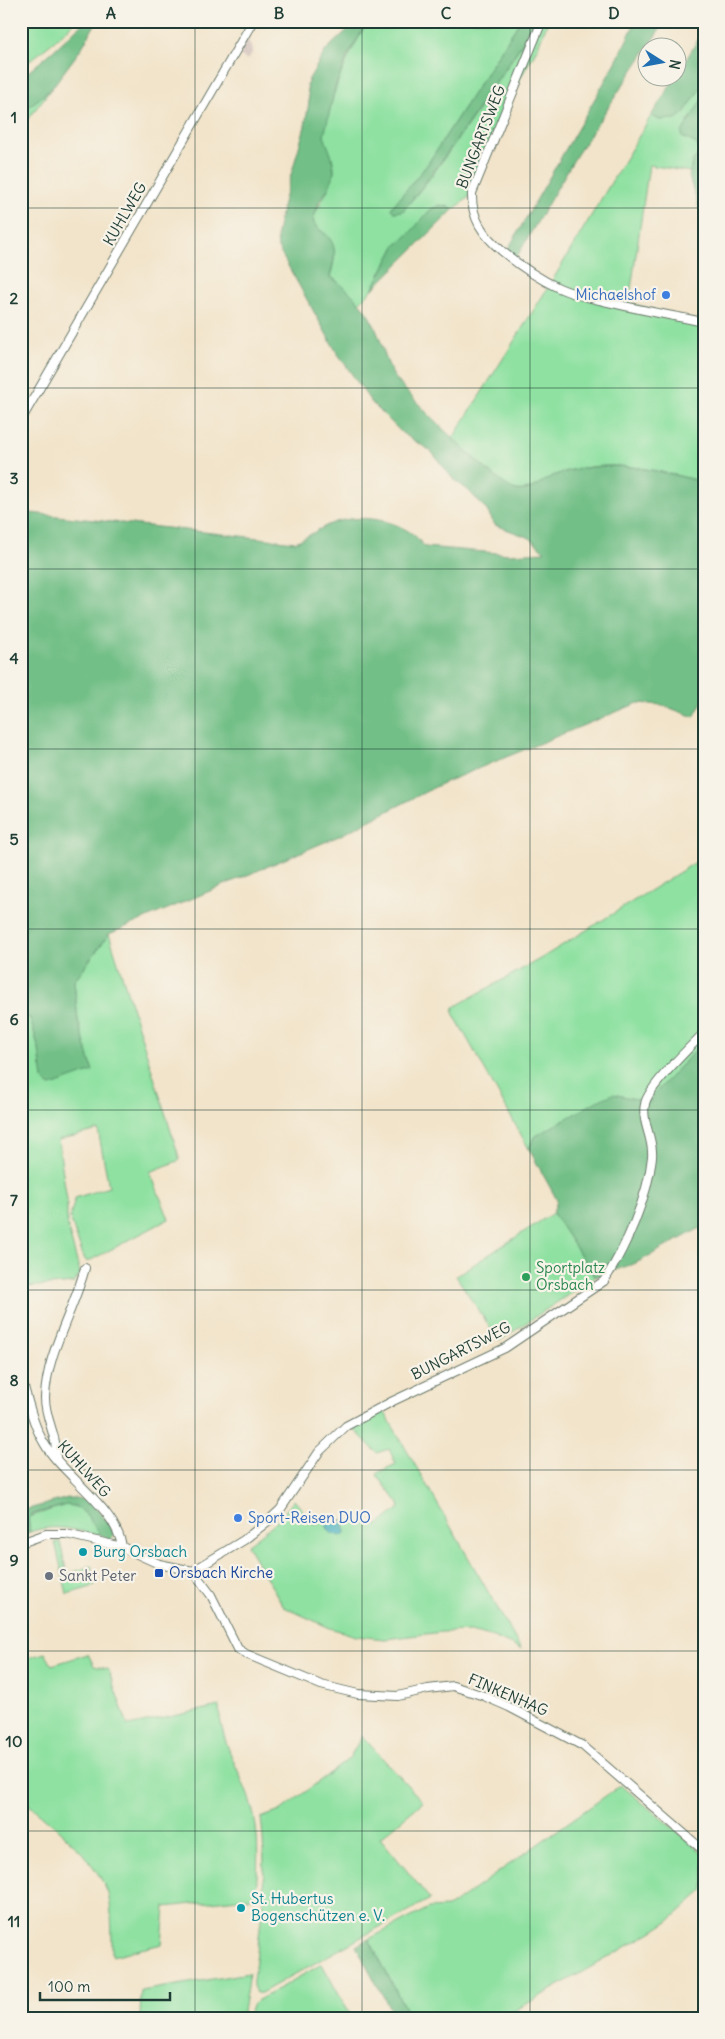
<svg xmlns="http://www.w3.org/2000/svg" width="725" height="2039" viewBox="0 0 725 2039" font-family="Delius,sans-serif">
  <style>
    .industrial { fill: #cfc0ba }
    .green { fill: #8ee1a1; stroke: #568f6a }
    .forest { fill: #72bf87; stroke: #487e5e }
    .water { fill: #42b1be; stroke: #307779 }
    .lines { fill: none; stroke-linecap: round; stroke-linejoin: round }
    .minor-casing { stroke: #697768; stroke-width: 10 }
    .minor { stroke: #fff; stroke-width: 8 }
    .grid { fill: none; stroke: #1f3d34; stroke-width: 1; stroke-opacity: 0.55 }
    .shop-dot { fill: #3f7fe0; stroke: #f7f3e8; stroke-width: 2 }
    .leisure-dot { fill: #2e9e5b; stroke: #f7f3e8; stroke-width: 2 }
    .culture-dot { fill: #0f9aa8; stroke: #f7f3e8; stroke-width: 2 }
    .transit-dot { fill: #1a4fb4; stroke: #f7f3e8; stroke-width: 2 }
    .worship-dot { fill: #6b7280; stroke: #f7f3e8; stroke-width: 2 }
    .labels { text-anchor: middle; stroke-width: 4.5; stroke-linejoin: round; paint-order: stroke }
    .street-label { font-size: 15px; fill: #1f3d34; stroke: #f7f3e8 }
    .shop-label { font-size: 15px; fill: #366cbe; stroke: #f7f3e8; text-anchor: end }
    .leisure-label { font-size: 15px; fill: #27864d; stroke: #f7f3e8; text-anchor: start }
    .culture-label { font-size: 15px; fill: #0d838f; stroke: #f7f3e8; text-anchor: start }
    .transit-label { font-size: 15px; fill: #164399; stroke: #f7f3e8; text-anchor: start }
    .worship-label { font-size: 15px; fill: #5b616d; stroke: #f7f3e8; text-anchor: start }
    .neatline { fill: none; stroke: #1f3d34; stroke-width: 2 }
    .grid-label { font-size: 16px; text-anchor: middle; font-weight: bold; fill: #1f3d34 }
  </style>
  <rect width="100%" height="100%" fill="#f7f3e8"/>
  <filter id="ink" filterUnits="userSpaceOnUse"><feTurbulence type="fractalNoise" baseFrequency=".02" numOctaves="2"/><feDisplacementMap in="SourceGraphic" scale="10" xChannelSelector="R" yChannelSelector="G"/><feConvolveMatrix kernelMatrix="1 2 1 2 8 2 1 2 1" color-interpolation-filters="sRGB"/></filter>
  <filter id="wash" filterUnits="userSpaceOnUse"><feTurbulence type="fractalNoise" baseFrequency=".0096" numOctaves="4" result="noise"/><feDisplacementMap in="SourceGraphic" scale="20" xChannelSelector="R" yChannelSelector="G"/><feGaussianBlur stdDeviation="1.12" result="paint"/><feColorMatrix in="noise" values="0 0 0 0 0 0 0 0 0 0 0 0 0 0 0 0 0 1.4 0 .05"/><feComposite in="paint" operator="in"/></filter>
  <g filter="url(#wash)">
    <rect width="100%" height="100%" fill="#f2e4ca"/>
    <path class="industrial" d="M246,36l7,15 -5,9 -12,-7z"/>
    <g class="green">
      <path d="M21,21h55l-19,18 -36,29z"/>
      <path d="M368,21h152l-93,144 -35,42 11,4 30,-37 46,-65 58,-88h11l-11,28 -36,63 -29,80 -4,6 -14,11 -8,-3 -51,40 -23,44 -13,13 -23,-23 -6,-3c5,-17 9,-32 -7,-45 -5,-4 -8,-6 -10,-12 5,-16 20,-34 21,-49 1,-13 -9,-24 -10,-36 0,-9 4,-18 6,-27 9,-35 20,-55 38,-87z"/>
      <path d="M704,83v13l-22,41 15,7 3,8 -8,10 -2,10 -41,-7 -20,138 75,20v159c-43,-10 -77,-21 -121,-14 -10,1 -21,4 -30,8 -13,6 -23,17 -39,14 -14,-4 -49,-41 -61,-52l99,-157 99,-165 10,4 23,-7z"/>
      <path d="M51,89l-30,39v-15z"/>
      <path d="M704,857v184l-50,53 -4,9 -116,34 -5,12 -76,-136 1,-6 86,-48z"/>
      <path d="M109,934l71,226 -30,12 19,47 -82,43 -4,-6 -13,-38 5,-20 34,-11 -11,-57 -40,10 9,60v25l13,48 -6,10 -47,4 -6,-94v-178l9,3 9,31 2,18 10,19 38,-29 -11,-36 -4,-40z"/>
      <path d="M553,1213l42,64 -96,64 -43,-65z"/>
      <path d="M384,1411l137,238 -30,-13 -21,-5 -28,1 -57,7 -29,-3 -26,-8 -46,-21 -37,-62c18,-13 34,-26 47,-45l21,25 12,-7 51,7 22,-17 -1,-4 -22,-29 2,-3 17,-8 -7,-15 -12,4 -25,-26z"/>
      <path d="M66,1505c18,1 27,17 35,31 -24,-6 -46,-13 -71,-4l-2,-15z"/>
      <path d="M55,1542h5l7,32 25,-8 3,20 -28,8z"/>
      <path d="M45,1653l7,12 36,-11 6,12 14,3 20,57 91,-20c1,40 27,72 35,110 6,26 3,55 2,81l-91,10 -3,37 -50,12c0,-15 0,-50 -4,-62 -13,-38 -57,-70 -87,-96v-138z"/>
      <path d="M362,1736l61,66 -43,36 50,61 -169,94h-5l-3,-7v-6c8,-53 15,-108 8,-162l19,-7 66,-50 4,-4z"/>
      <path d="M621,1785l83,69v36l-35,31 -17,11 -150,86h-92l-41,-79 60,-31 18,-1 8,-4z"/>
      <path d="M322,1964l30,54h-104l5,-15z"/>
      <path d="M249,1973l-7,45h-102l1,-27z"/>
    </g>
    <g class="forest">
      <path d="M85,21h12l-16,28 -30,40 -30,24v-35l32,-27z"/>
      <path d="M357,21h11l-21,36 -12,31 -11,48 8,21 2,15 -6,17 -9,13 -6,18c2,6 5,9 10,12 17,13 11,27 7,45 18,10 37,32 45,50 7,15 10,32 17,46 10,18 104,110 121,116 16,6 28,-8 42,-14 9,-3 19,-6 29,-7 45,-6 77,4 120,14v216l-10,19 -32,-12 -24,-2 -195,80 -104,53 -230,98 -35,47 4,40 15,50 -42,15 -4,-2 -4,-5 -4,-30 -9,-31 -9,-3v-503l274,30c11,-4 20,-11 31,-16 26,-13 65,-9 88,9 4,3 7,8 11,12l84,7 36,-2 -15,-14 -35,-13 -9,-16 -18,-19 -15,-11 -22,-28 -29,-18 -31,-31 -35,-51 -58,-103 -1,-14 6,-31 22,-77 4,-24 -2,-17 2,-6 17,-29z"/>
      <path d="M520,21h17c-44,65 -85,130 -134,190l-9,1 -3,-3 1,-2 35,-42z"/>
      <path d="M636,21h29l-89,135 -60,102 -9,-7 109,-189z"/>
      <path d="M704,30v53l-20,30 -8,6 -16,1 -9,-4 24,-38h3v-5z"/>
      <path d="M704,96v127l-15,-46 3,-15 8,-10 -3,-8 -15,-7v-5z"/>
      <path d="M440,205l14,4 -82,81 23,-44 15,-13 20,-23z"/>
      <path d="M704,1041v185l-68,37 -41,14 -42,-64 4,-13 -28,-51 5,-12 63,-36 16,-7 37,8 4,-8z"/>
      <path d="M68,1498c27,-1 32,15 46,35l-3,7 -10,-4 -15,-22 -11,-8 -9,-1 -33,9 -5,5 2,13 -7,3 -2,-24z"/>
      <path d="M369,1939l41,79h-15l-39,-72z"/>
    </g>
    <path class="water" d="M329,1519l9,1 6,2 1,11 -3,3 -9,-2 -5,-4 -2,-7z"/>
  </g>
  <g filter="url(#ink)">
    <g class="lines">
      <defs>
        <g id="minor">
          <path d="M542,21l-70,172c-1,25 11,42 30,58 17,14 37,28 57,37 13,6 27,9 40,12 35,9 70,15 105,22"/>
          <path d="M21,420l232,-399"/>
          <path d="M21,1377c7,22 11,46 23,66 18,32 73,65 78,104"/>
          <path d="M56,1458c2,-21 -11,-39 -11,-60 1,-44 29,-88 40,-130"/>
          <path d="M21,1543l25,-9h20l56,13 37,17 34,7"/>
          <path d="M193,1571l51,-31 24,-19 12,-11 39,-58 27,-26 47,-25 112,-53 99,-67c22,-34 44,-84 48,-124 2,-18 -11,-35 -7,-53 3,-17 46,-58 59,-71"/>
          <path d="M193,1571l18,24 27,54 8,5 75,31 37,9 40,2 30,-7 25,-3 31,10 25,11 74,39 121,105"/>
        </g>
      </defs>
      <use href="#minor" class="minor-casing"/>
      <use href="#minor" class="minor"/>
    </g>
  </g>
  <path class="grid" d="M195,21v1997M362,21v1997M530,21v1997M21,208h683M21,388h683M21,569h683M21,749h683M21,929h683M21,1110h683M21,1290h683M21,1470h683M21,1651h683M21,1831h683"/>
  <g class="shop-dot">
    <circle cx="666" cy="295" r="5"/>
    <circle cx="238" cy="1518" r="5"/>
  </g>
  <circle class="leisure-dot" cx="526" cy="1277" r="5"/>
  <g class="culture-dot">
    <circle cx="83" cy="1552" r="5"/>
    <circle cx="241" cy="1908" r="5"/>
  </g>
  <rect class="transit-dot" x="154" y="1568" width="10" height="10" rx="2.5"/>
  <circle class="worship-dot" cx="49" cy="1576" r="5"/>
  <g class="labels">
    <g class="street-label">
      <text transform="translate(481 137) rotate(-69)" y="5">BUNGARTSWEG</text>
      <text transform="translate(125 214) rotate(-60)" y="5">KUHLWEG</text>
      <text transform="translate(461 1351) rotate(-27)" y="5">BUNGARTSWEG</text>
      <text transform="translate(84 1469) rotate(48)" y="5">KUHLWEG</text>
      <text transform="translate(508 1695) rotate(23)" y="5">FINKENHAG</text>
    </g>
    <g class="shop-label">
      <text x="656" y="300">Michaelshof</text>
      <text x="248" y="1523" text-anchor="start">Sport-Reisen DUO</text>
    </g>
    <g class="leisure-label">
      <text x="536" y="1273">Sportplatz<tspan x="536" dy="17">Orsbach</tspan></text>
    </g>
    <g class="culture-label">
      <text x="93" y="1557">Burg Orsbach</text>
      <text x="251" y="1904">St. Hubertus<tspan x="251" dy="17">Bogenschützen e. V.</tspan></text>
    </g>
    <g class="transit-label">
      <text x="169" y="1578">Orsbach Kirche</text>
    </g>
    <g class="worship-label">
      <text x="59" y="1581">Sankt Peter</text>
    </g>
  </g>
  <rect width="725" height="2039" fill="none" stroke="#f7f3e8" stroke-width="55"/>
  <g transform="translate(662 62) rotate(101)"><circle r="24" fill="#f7f3e8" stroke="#a1aaa0"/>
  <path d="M0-4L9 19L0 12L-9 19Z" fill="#1f6fb2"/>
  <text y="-8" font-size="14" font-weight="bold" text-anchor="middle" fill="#1f3d34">N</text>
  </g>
  <path d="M40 1992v8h130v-8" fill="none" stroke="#1f3d34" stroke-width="2.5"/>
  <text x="48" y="1992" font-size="15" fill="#1f3d34" stroke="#f7f3e8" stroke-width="4" paint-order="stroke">100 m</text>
  <rect x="28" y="28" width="670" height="1984" class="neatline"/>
  <g class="grid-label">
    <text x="111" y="19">A</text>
    <text x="279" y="19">B</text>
    <text x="446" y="19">C</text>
    <text x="614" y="19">D</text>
    <text x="14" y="123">1</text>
    <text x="14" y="304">2</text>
    <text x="14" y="484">3</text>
    <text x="14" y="664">4</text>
    <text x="14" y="845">5</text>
    <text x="14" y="1025">6</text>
    <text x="14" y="1206">7</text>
    <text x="14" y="1386">8</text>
    <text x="14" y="1566">9</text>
    <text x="14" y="1747">10</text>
    <text x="14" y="1927">11</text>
  </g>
</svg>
